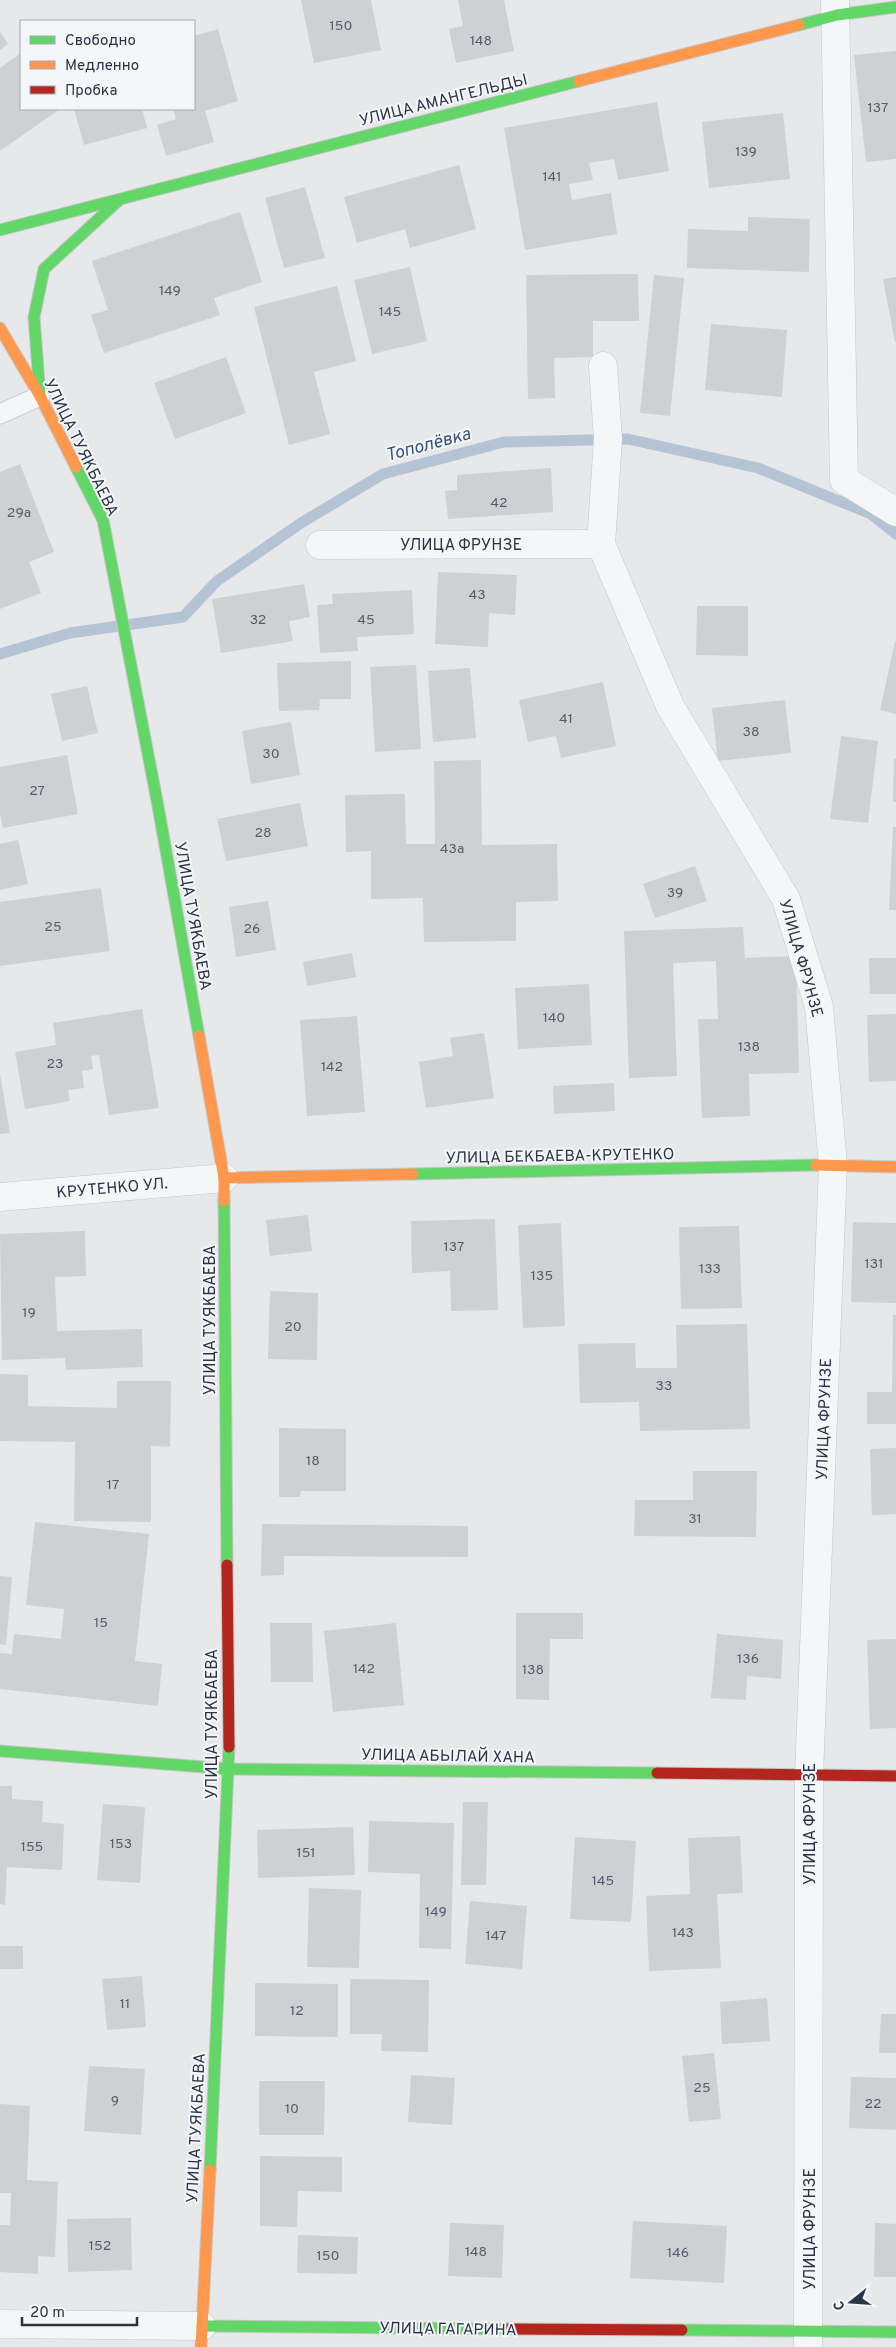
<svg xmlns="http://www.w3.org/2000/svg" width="896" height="2347" viewBox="0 0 896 2347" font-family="Overpass,sans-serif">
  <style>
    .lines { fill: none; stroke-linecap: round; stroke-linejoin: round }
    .stream { stroke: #b4c4d5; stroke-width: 11 }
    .building { fill: #ced0d3 }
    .lane-casing { stroke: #c4c6c8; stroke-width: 21 }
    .street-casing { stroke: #c4c6c8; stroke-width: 29 }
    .fast-casing { stroke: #c4c6c8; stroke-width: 13 }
    .slow-casing { stroke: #c4c6c8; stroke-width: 13 }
    .jam-casing { stroke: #c4c6c8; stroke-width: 13 }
    .lane { stroke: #f5f6f7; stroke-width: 19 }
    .street { stroke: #f5f6f7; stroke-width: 28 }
    .fast { stroke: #63d668; stroke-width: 11 }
    .slow { stroke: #ff974d; stroke-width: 11 }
    .jam { stroke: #b3261e; stroke-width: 11 }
    .labels { text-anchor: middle; stroke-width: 4; stroke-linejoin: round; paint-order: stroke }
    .number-label { font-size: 14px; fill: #545c69 }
    .street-label { font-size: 16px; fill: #2b3445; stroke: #f4f6f9 }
    .water-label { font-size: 18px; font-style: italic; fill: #34527a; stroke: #f4f6f9 }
  </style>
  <rect width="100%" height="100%" fill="#e6e8ea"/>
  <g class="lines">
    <path class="stream" d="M0,654l70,-21 113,-16 34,-36 84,-58 82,-49 121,-32 124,-3 130,29 113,46 25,20"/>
  </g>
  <g class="building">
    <path d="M301,0h70l10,50 -67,13z"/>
    <path d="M458,0h46l10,51 -58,12 -7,-34 14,-3z"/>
    <path d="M218,29l20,72 -33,10 9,31 -48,14 -9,-31 19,-6 -3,-10h21v-73z"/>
    <path d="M0,32l8,12 -8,6z"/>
    <path d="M896,51v108l-30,3 -12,-107z"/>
    <path d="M21,53v56h39l-60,42v-83z"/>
    <path d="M657,102l12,69 -51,9 -4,-21 -25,4 4,17 -24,4 3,16 39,-7 6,41 -92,16 -21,-122z"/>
    <path d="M74,109h68l5,19 -63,17z"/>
    <path d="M783,113l7,66 -81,9 -7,-66z"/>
    <path d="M459,165l17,64 -66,19 -5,-19 -48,14 -13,-46z"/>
    <path d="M305,187l20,71 -41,10 -19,-70z"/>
    <path d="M240,212l22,70 -48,16 6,17 -116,38 -13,-38 17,-5 -16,-49z"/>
    <path d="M748,217l62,2 -1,53 -122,-4 1,-39 60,2z"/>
    <path d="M410,267l17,74 -55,13 -18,-74z"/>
    <path d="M638,274l1,47h-46v36l-39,1 1,40 -27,1 -2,-124z"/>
    <path d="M654,275l30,3 -14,138 -30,-3z"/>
    <path d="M896,277v65h-1l-12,-63z"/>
    <path d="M337,286l19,75 -42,11 16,62 -41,11 -35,-138z"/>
    <path d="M711,324l76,6 -5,67 -77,-7z"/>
    <path d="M226,357l20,56 -71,26 -21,-56z"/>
    <path d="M20,464l34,88 -25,10 12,31 -41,16v-137z"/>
    <path d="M551,468l2,44 -105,7 -3,-28 12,-1v-15z"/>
    <path d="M438,572l79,3 -2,40 -26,-2 -1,34 -53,-3z"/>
    <path d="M304,584l6,33 -21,4 4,20 -72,12 -9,-54z"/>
    <path d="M412,590l2,44 -57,3 1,14 -38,2 -3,-48 16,-1 -1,-10z"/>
    <path d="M697,606h51v50l-52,-1z"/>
    <path d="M895,641h1v73l-16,-4z"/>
    <path d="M351,661v38h-31l-1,11 -40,1 -2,-48z"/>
    <path d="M416,665l5,84 -46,3 -5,-85z"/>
    <path d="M470,668l6,70 -43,4 -5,-71z"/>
    <path d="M603,682l13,64 -55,12 -5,-22 -28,6 -9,-42z"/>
    <path d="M87,686l11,47 -36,8 -11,-47z"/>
    <path d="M785,700l6,53 -73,8 -6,-53z"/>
    <path d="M291,722l9,53 -49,9 -9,-53z"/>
    <path d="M841,736l37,5 -10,82 -38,-4z"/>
    <path d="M67,755l11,59 -75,14 -3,-15v-46z"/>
    <path d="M894,759h2v43h-3z"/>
    <path d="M481,760l1,85 75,-1 1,57 -42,1v39l-92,1 -1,-44 -52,1v-48l-25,1 -1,-57 60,-1 1,50h29l-1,-83z"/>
    <path d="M300,803l8,43 -82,15 -9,-42z"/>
    <path d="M893,827h3v83h-7z"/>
    <path d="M18,840l10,44 -28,6v-46z"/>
    <path d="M695,866l12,35 -52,17 -12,-34z"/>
    <path d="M101,888l9,63 -110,15v-64z"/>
    <path d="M268,901l8,49 -40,7 -7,-50z"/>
    <path d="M743,927l2,31 51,-2 3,117 -50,1 1,42 -48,2 -4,-99h20l-2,-58 -43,2 4,113 -48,2 -5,-147z"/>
    <path d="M352,953l4,24 -49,9 -4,-24z"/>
    <path d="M869,958h27v36h-26z"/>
    <path d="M589,984l3,61 -74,4 -3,-61z"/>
    <path d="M142,1009l17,99 -50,7 -10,-60 -8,1 2,13 -11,2 2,17 -16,2 2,11 -45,8 -10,-57 41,-7 -3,-22z"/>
    <path d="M896,1014v67l-27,1 -2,-67z"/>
    <path d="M357,1016l8,96 -58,4 -7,-96z"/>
    <path d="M484,1033l10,65 -68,10 -7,-46 34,-6 -3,-18z"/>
    <path d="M0,1074l10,59 -10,1z"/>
    <path d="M614,1083l1,28 -61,3 -1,-28z"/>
    <path d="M308,1215l4,36 -42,5 -4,-36z"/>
    <path d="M495,1219l3,91 -47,1 -1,-40 -38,2 -1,-52z"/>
    <path d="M853,1222l43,1v80l-45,-1z"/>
    <path d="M561,1223l4,103 -42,2 -5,-103z"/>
    <path d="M739,1226l3,82 -61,1 -2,-82z"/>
    <path d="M85,1231l1,45 -31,1 2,54 85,-2 1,38 -77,3 -1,-12 -63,2 -2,-126z"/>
    <path d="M270,1291l48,2 -1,67 -49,-1z"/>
    <path d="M893,1315h3v109h-29v-32h25z"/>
    <path d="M747,1324l3,105 -110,2 -1,-29 -59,1 -2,-59 57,-1 1,25h41l-1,-43z"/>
    <path d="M0,1374l28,1v31l89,2v-27h54l-1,66 -19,-1v76l-77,-1 1,-79 -75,-1z"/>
    <path d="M279,1428l67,1v62h-45l-1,6h-21z"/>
    <path d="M896,1448v66l-24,1 -2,-66z"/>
    <path d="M693,1471h64l-1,66 -122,-1 1,-36h58z"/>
    <path d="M35,1522l114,12 -14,127 27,3 -4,42 -158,-17v-36l12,1 2,-20 47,5 3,-30 -38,-4z"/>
    <path d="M262,1524l206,2v31l-184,-1v19l-23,1z"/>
    <path d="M0,1576l12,1 -6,68 -6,-1z"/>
    <path d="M516,1613h67v26h-33l-1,61 -33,-1z"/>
    <path d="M270,1623h42l1,59h-42z"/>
    <path d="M396,1623l8,82 -71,7 -9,-81z"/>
    <path d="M717,1634l66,6 -2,39 -34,-3 -1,24 -35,-2z"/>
    <path d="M896,1639v89l-26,1 -3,-89z"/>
    <path d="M0,1786h12v13l31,2 -1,21 22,2 -2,46 -55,-3 -2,38 -5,-1z"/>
    <path d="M463,1802h25l-2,83h-25z"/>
    <path d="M103,1804l42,3 -5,76 -43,-3z"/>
    <path d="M369,1821l85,2 -3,126 -32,-1 1,-74 -52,-2z"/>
    <path d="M353,1827l2,48 -97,3 -1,-48z"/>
    <path d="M740,1836l3,57 -26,1 4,74 -72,3 -3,-75 44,-2 -2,-56z"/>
    <path d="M575,1837l61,4 -5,81 -61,-3z"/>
    <path d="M309,1888l52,2 -2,78 -52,-1z"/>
    <path d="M470,1901l57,5 -5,63 -57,-5z"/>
    <rect x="0" y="1946" width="23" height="23"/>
    <path d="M142,1976l4,51 -39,3 -5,-51z"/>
    <path d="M350,1979l79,1 -1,72 -47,-1 1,-17h-32z"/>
    <path d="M255,1983l83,1v53l-83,-1z"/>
    <path d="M767,1998l3,43 -48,3 -2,-42z"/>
    <path d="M881,2014h15v39h-17z"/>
    <path d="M714,2053l7,66 -32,3 -7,-66z"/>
    <path d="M89,2066l56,3 -4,66 -57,-4z"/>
    <path d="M411,2075l44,3 -3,47 -44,-3z"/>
    <path d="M851,2077l45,1v52l-47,-2z"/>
    <path d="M259,2081h66l-1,54h-65z"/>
    <path d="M0,2104l30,2 -3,74 31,2 -3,75 -17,-1v18l-38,-2v-47h10l1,-32h-11z"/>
    <path d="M260,2156l82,1v35l-44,-1 -1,36 -37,-1z"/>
    <path d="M131,2218l1,52 -64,2 -1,-53z"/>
    <path d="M633,2221l94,5 -3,57 -94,-5z"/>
    <path d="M450,2223l54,2 -2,53 -54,-2z"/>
    <path d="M875,2223l21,1v53h-22z"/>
    <path d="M298,2235l60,2 -1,37 -60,-1z"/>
  </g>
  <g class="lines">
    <defs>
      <path id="lane" d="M0,414l40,-18"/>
      <g id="street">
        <path d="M835,0l9,480 52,32"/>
        <path d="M603,366l5,73 -7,105 69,162 116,193 33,108 14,158 -24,611 -1,571"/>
        <path d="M320,545l281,-1"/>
        <path d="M0,1197l224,-19"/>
        <path d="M0,2324l202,2"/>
      </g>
      <g id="fast">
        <path d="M799,25l38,-10 59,-8"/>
        <path d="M0,230l579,-149"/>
        <path d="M40,396l-6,-79 10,-48 74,-68"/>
        <path d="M76,467l27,53 55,286 41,230"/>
        <path d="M413,1174l403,-9"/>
        <path d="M224,1201l3,364"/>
        <path d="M0,1751l229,18 428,4"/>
        <path d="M210,2170l19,-423"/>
        <path d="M202,2326l306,3"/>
        <path d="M682,2330l214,2"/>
      </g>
      <g id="slow">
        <path d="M579,81l220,-56"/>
        <path d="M0,328l40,68 36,71"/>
        <path d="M199,1036l25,142v23"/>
        <path d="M816,1165l80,2"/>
        <path d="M224,1178l189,-4"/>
        <path d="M201,2347l9,-177"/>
      </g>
      <g id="jam">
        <path d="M227,1565l2,182"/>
        <path d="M657,1773l239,3"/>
        <path d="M508,2329l174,1"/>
      </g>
    </defs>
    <use href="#lane" class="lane-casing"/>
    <use href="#street" class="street-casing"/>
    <use href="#fast" class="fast-casing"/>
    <use href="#slow" class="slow-casing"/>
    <use href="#jam" class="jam-casing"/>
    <use href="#lane" class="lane"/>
    <use href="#street" class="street"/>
    <use href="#fast" class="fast"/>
    <use href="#slow" class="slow"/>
    <use href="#jam" class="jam"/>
  </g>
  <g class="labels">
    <g class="number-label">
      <text x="341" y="30">150</text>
      <text x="481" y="45">148</text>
      <text x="878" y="112">137</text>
      <text x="746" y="156">139</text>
      <text x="552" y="181">141</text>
      <text x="170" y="295">149</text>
      <text x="390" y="316">145</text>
      <text x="499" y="507">42</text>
      <text x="19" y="517">29а</text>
      <text x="477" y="599">43</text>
      <text x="258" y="624">32</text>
      <text x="366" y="624">45</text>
      <text x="566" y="723">41</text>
      <text x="751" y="736">38</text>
      <text x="271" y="758">30</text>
      <text x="37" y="795">27</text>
      <text x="263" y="837">28</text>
      <text x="452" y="853">43а</text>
      <text x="675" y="897">39</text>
      <text x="53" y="931">25</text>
      <text x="252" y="933">26</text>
      <text x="554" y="1022">140</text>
      <text x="749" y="1051">138</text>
      <text x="55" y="1068">23</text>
      <text x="332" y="1071">142</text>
      <text x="454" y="1251">137</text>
      <text x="874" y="1268">131</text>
      <text x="710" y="1273">133</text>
      <text x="542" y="1280">135</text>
      <text x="29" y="1317">19</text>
      <text x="293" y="1331">20</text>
      <text x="664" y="1390">33</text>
      <text x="313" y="1465">18</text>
      <text x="113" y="1489">17</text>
      <text x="695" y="1523">31</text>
      <text x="101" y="1627">15</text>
      <text x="748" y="1663">136</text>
      <text x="364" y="1673">142</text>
      <text x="533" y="1674">138</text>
      <text x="121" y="1848">153</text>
      <text x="32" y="1851">155</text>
      <text x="306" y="1857">151</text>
      <text x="603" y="1885">145</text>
      <text x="436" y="1916">149</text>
      <text x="683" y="1937">143</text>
      <text x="496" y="1940">147</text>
      <text x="125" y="2008">11</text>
      <text x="297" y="2015">12</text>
      <text x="702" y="2092">25</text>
      <text x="115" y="2105">9</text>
      <text x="873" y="2108">22</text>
      <text x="292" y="2113">10</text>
      <text x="100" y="2250">152</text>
      <text x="476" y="2256">148</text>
      <text x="678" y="2257">146</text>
      <text x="328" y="2260">150</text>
    </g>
    <g class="street-label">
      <text transform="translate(443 99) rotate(-14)" y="6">УЛИЦА АМАНГЕЛЬДЫ</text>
      <text transform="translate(82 447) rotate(64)" y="6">УЛИЦА ТУЯКБАЕВА</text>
      <text x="461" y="550">УЛИЦА ФРУНЗЕ</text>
      <text transform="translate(194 916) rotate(80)" y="6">УЛИЦА ТУЯКБАЕВА</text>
      <text transform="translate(802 958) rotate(74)" y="6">УЛИЦА ФРУНЗЕ</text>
      <text transform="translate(560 1155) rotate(-1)" y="6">УЛИЦА БЕКБАЕВА-КРУТЕНКО</text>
      <text transform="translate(112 1187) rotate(-5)" y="6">КРУТЕНКО УЛ.</text>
      <text transform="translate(209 1320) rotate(-90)" y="6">УЛИЦА ТУЯКБАЕВА</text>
      <text transform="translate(823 1419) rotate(-88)" y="6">УЛИЦА ФРУНЗЕ</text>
      <text transform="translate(211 1724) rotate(-90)" y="6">УЛИЦА ТУЯКБАЕВА</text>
      <text transform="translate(448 1755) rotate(1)" y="6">УЛИЦА АБЫЛАЙ ХАНА</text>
      <text transform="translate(809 1824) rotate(-90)" y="6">УЛИЦА ФРУНЗЕ</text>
      <text transform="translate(195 2128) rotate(-87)" y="6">УЛИЦА ТУЯКБАЕВА</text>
      <text transform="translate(809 2229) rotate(-90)" y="6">УЛИЦА ФРУНЗЕ</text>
      <text transform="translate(448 2328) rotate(1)" y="6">УЛИЦА ГАГАРИНА</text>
    </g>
    <g class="water-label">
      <text transform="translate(428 444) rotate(-15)" y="6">Тополёвка</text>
    </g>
  </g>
  <rect x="20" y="20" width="175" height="90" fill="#f4f6f9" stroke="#a4a8b1"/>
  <rect x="30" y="36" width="25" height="8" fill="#63d668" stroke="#a4a8b1"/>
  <text x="65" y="45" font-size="15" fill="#2b3445">Свободно</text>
  <rect x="30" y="61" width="25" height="8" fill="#ff974d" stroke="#a4a8b1"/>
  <text x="65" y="70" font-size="15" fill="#2b3445">Медленно</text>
  <rect x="30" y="86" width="25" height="8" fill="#b3261e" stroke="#a4a8b1"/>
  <text x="65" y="95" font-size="15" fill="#2b3445">Пробка</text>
  <g transform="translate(851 2302) rotate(253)" stroke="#f4f6f9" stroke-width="4" paint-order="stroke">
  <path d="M0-4L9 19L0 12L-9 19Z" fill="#2b3445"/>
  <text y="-8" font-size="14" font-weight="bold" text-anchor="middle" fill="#2b3445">С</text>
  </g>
  <path d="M22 2317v8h115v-8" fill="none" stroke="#2b3445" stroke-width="2.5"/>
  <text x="30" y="2317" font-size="15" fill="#2b3445" stroke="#f4f6f9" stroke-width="4" paint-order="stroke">20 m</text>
</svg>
